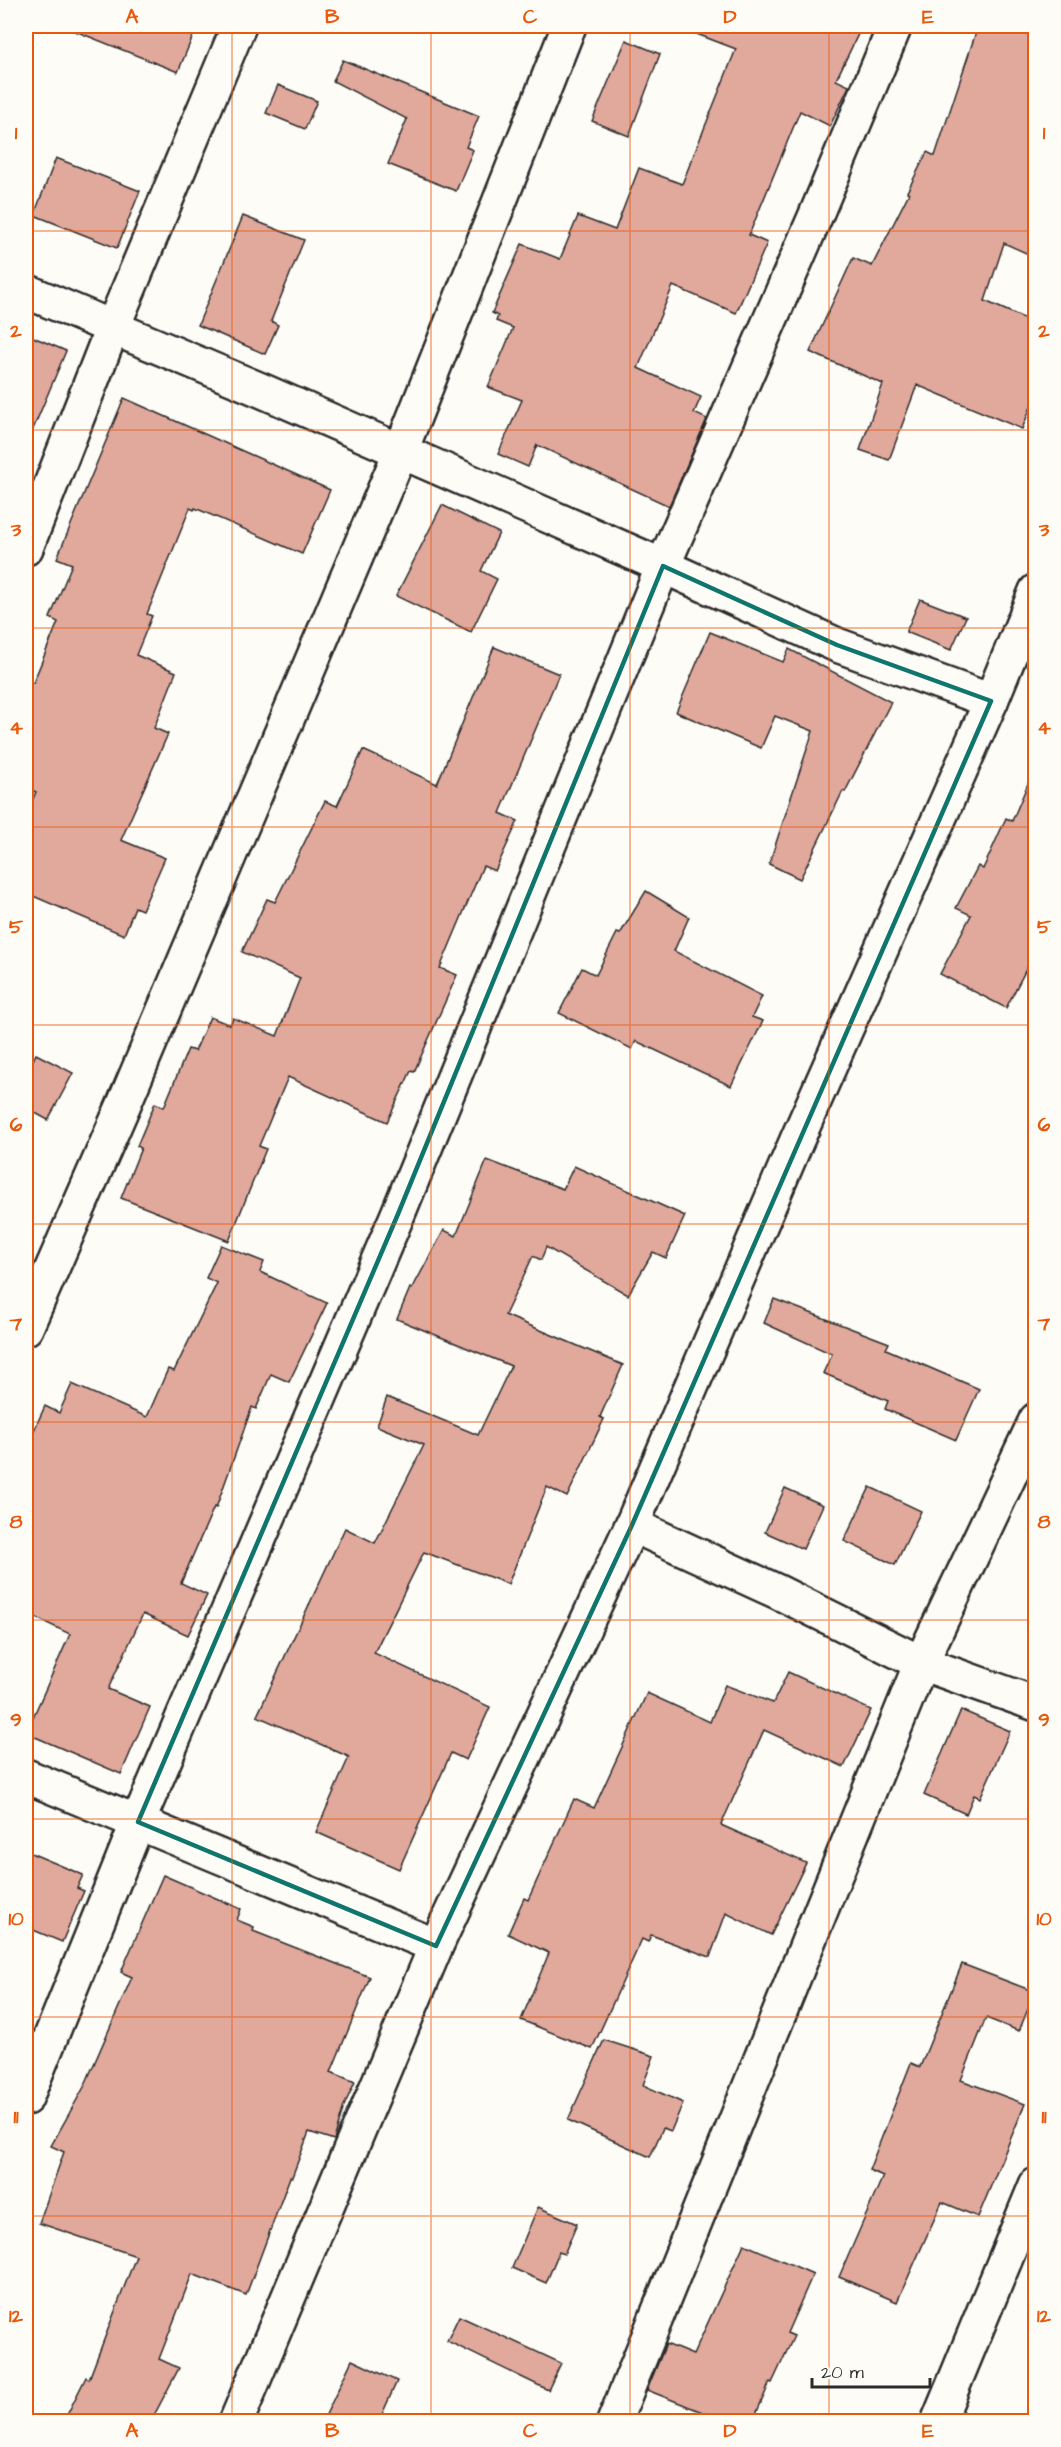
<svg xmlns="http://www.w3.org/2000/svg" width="1061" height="2447" viewBox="0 0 1061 2447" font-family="'Architects Daughter',sans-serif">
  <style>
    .building { fill: #e1a89c; stroke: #2b2b2b; stroke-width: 1.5 }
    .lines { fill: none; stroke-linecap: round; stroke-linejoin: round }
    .street-casing { stroke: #2b2b2b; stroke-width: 38 }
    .street { stroke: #fdfcf7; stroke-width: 33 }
    .marked { fill: none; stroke: #0f766e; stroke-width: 4.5; stroke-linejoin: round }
    .grid { fill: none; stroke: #e8590c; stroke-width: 1.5; stroke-opacity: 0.55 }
    .neatline { fill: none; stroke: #e8590c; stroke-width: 2 }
    .grid-label { font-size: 20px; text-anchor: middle; font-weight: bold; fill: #e8590c }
  </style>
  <rect width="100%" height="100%" fill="#fdfcf7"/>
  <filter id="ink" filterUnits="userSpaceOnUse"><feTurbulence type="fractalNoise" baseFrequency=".0167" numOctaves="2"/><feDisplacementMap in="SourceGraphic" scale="12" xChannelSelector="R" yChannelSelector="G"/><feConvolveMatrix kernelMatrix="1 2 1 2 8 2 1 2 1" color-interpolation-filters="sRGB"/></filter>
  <g filter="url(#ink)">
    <g class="building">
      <path d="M65,26h132l-19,46 -113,-45z"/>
      <path d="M682,26h180l-26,54 13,6 -19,40 -30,-15 -51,124 18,8 -31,70 -63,-27 -35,82 63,29 -7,16 13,6 -38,87 -132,-61 -9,22 -30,-13 24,-54 -34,-13 25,-59 -17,-7 2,-5 -6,-3 30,-69 38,15 18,-43 37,14 24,-62 43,16 54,-135 -55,-21z"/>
      <path d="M978,26h57v231l-31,-14 -19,58 50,22v74l-13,32 -105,-44 -28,75 -29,-10 23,-66 -73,-32 43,-94 19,8 37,-73 -2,-1 20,-40 8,4z"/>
      <path d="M626,40l34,14 -31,82 -37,-15z"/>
      <path d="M343,60l136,56 -13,31 7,3 -17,41 -68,-27 19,-45 -74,-38z"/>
      <path d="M278,85l39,16 -12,28 -39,-16z"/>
      <path d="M56,158l84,33 -23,57 -83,-33z"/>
      <path d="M243,216l61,24 -33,81 7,4 -13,29 -67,-29z"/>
      <path d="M26,334l40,17 -40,95z"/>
      <path d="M124,398l206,92 -28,64 -107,-46 -1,2 -4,-2 -43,106 5,2 -16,39 40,17 -22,56 14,6 -47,106 44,18 -23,52 -7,-3 -11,28 -98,-42v-78l10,-23 -10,-4v-107l7,2 25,-61 -8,-4 22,-54 -15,-6z"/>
      <path d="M442,505l57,28 -18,38 16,8 -26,53 -75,-36z"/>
      <path d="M920,599l46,18 -15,33 -45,-18z"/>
      <path d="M710,632l73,30 6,-13 102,53 -46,90 -2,-1 -43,88 -31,-15 44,-133 -38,-15 -14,32 -85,-36z"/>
      <path d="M494,647l65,27 -59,139 18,8 -23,50 -12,-5 -43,102 17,7 -43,97 -3,-1 -24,51 -99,-45 -29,69 7,3 -37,92 -108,-43 20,-50 -4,-2 18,-43 9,4 24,-58 7,2 15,-34 20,8 3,-7 44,18 23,-58 -58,-26 25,-53 8,3 50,-101 12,5 26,-56 74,34z"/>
      <path d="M1035,767v185l-29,56 -66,-34 31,-59 -15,-7 22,-42 5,3 23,-51 6,3z"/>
      <path d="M646,891l43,26 -15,34 88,45 -10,21 11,4 -32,65 -95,-45 -4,8 -73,-36 23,-45 14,7 21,-42 3,1z"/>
      <path d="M36,1054l37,19 -25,47 -22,-12v-33z"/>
      <path d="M487,1160l76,29 11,-23 111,50 -19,42 -13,-6 -25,43 -82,-48 -5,13 -8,-4 -28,59 118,50 -23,52 4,2 -37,78 -20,-10 -39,97 -84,-32 -50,101 116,54 -24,53 -15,-7 -52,116 -83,-37 33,-75 -92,-41 88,-188 30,15 49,-98 -47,-19 10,-29 91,38 33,-69 -114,-47 13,-31 2,1 32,-59 12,6z"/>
      <path d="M221,1245l43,17 -4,10 67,31 -38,79 -18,-8 -15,35 -4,-2 -36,101 -2,-1 -33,76 26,12 -19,40 -45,-21 -35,75 42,18 -29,67 -95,-41 44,-99 -44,-21v-165l19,-42 14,7 13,-29 75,33 21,-48 6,2 43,-88 -11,-5z"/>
      <path d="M774,1299l115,44 -3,6 93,40 -23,51 -71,-31 3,-8 -65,-28 9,-19 -68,-31z"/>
      <path d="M870,1487l51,24 -26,54 -51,-24z"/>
      <path d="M785,1488l38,17 -20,44 -38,-17z"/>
      <path d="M788,1672l83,38 -27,57 -80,-37 -43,95 85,38 -35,72 -45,-22 -16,44 -59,-22 -3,7 -6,-3 -50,110 -71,-29 28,-67 -41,-19 16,-36 4,2 46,-101 20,9 53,-115 63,29 15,-37 48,18z"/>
      <path d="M961,1710l49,21 -30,67 -6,-3 -8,19 -42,-19z"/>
      <path d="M26,1851l57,24 -6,13 7,3 -22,51 -36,-15z"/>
      <path d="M163,1875l78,34 -4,11 17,7 -1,4 117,46 -39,95 24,10 -11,24 -10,34 -25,-8 -17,45h-2l-44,118 -54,-21 -33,85 20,9 -28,53h-87l22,-44 3,2 47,-123 -97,-33 25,-71 -13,-6 33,-59 48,-110 -11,-5z"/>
      <path d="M962,1964l73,28 -16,39 -33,-13 -25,62 64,24 -47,113 -36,-15 -45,100 -58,-25 44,-101 -14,-6 42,-107 9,4z"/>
      <path d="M604,2040l50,16 -11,29 40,18 -12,28 -8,-3 -13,29 -82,-37z"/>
      <path d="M538,2207l39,17 -13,30 -5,-2 -13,31 -34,-15z"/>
      <path d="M744,2244l69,30 -26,59 7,3 -22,47 -2,-1 -17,39h-28l-78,-31 19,-46 27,11z"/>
      <path d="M459,2316l102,47 -13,27 -101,-49z"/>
      <path d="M352,2360l45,21 -18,40h-56z"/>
    </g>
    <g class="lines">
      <defs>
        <g id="street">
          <path d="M26,291l237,100 400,175 174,79 154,56"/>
          <path d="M26,548l86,-219 127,-303"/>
          <path d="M26,1328l98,-224 276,-651 169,-427"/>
          <path d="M632,1525l146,67 143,71 115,41"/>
          <path d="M26,1776l410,170"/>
          <path d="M26,2098l112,-276 260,-608 265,-648 152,-349 80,-191"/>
          <path d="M236,2422l200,-476 196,-421 165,-385 194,-439 45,-110"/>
          <path d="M614,2422l307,-759 115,-243"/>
          <path d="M938,2422l98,-237"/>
        </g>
      </defs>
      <use href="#street" class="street-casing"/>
      <use href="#street" class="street"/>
    </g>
  </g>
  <path class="marked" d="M663,566l174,79 154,56 -359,824 -196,421 -298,-124 260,-608z"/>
  <path class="grid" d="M232,26v2396M431,26v2396M630,26v2396M829,26v2396M26,231h1010M26,430h1010M26,628h1010M26,827h1010M26,1025h1010M26,1224h1010M26,1422h1010M26,1620h1010M26,1819h1010M26,2017h1010M26,2216h1010"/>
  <rect width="1061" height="2447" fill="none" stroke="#fdfcf7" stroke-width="66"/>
  <path d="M812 2378v9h118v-9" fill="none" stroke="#2b2b2b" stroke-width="3"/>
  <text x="821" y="2378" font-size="18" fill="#2b2b2b" stroke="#fdfcf7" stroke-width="4.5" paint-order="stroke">20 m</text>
  <rect x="33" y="33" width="995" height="2381" class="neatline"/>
  <g class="grid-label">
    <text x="132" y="23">A</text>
    <text x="332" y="23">B</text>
    <text x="530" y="23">C</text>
    <text x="730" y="23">D</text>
    <text x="928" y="23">E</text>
    <text x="16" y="139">1</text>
    <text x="1044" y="139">1</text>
    <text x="16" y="337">2</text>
    <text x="1044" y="337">2</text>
    <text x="16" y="536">3</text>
    <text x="1044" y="536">3</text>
    <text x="16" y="734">4</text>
    <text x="1044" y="734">4</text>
    <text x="16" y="933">5</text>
    <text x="1044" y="933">5</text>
    <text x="16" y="1131">6</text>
    <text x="1044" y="1131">6</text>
    <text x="16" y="1330">7</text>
    <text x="1044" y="1330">7</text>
    <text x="16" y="1528">8</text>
    <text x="1044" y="1528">8</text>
    <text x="16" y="1726">9</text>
    <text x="1044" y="1726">9</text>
    <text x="16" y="1925">10</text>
    <text x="1044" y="1925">10</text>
    <text x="16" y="2123">11</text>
    <text x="1044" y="2123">11</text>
    <text x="16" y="2322">12</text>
    <text x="1044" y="2322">12</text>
    <text x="132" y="2437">A</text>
    <text x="332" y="2437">B</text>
    <text x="530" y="2437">C</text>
    <text x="730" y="2437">D</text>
    <text x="928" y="2437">E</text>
  </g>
</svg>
